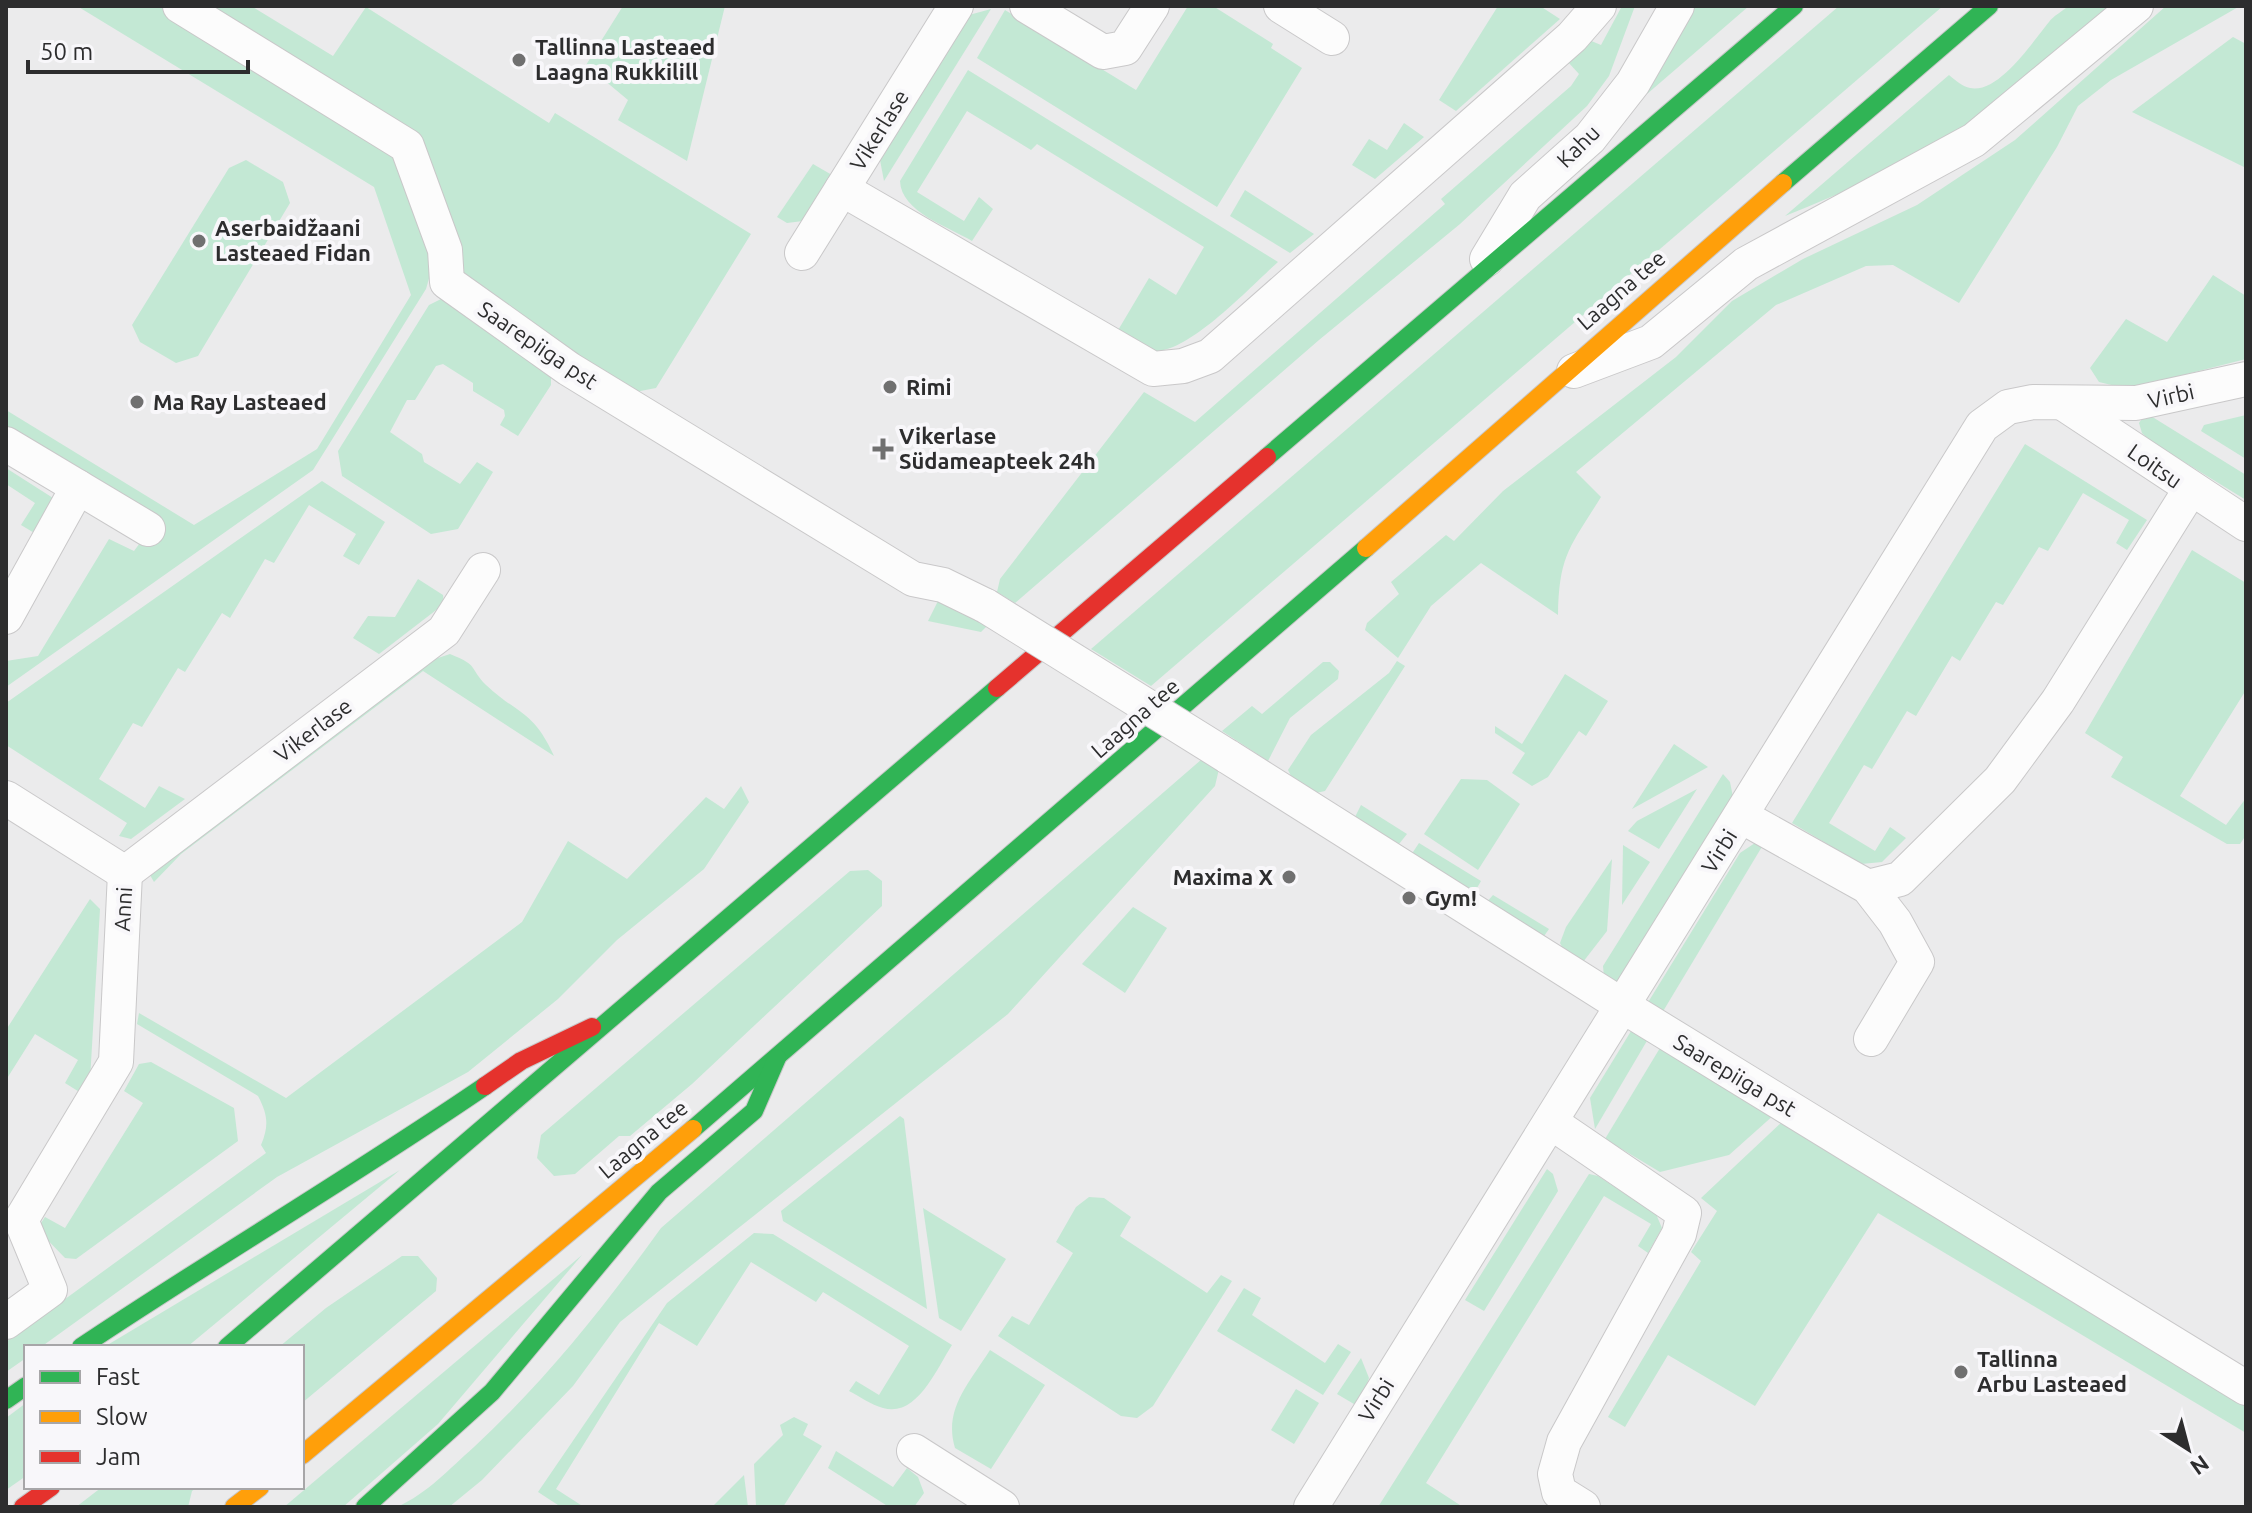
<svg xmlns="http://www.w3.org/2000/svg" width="2252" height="1513" viewBox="0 0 2252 1513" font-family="Ubuntu,sans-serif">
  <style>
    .green { fill: #c3e8d4 }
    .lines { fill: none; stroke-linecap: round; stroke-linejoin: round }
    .street-casing { stroke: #c9c8c9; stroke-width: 36 }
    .fast-casing { stroke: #c9c8c9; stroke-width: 20 }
    .slow-casing { stroke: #c9c8c9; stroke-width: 20 }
    .jam-casing { stroke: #c9c8c9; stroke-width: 20 }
    .street { stroke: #fcfcfc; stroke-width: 34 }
    .fast { stroke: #30b455; stroke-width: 18 }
    .slow { stroke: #ff9f0a; stroke-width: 18 }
    .jam { stroke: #e5322d; stroke-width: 18 }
    .street-bridge-casing { stroke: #c9c8c9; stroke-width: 36; stroke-linecap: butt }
    .street-bridge { stroke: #fcfcfc; stroke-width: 34 }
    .poi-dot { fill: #707070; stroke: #f8f7fa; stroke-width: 3 }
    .labels { text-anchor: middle; stroke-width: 8; stroke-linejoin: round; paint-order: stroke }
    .poi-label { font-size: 22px; font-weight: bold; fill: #2d2d2e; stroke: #f8f7fa; text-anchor: start }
    .street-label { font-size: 22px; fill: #2d2d2e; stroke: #f8f7fa }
  </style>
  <rect width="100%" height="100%" fill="#ebebec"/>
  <g class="green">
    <path d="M77,6h83l226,137 12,12 36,106 -8,28 -113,181 -307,217v-26l32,-5 71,-117 25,12 23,-31 -151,-90v-20l188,115 123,-76 94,-154 -37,-108z"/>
    <path d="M200,6h51l82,50 33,-49 183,116 6,-10 196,121 -95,154 -26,5 -168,-116 -38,-114z"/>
    <path d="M623,6h102l-38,155 -69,-41 10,-20 -42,-35z"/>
    <path d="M1188,6h25l60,38 -2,4 31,20 -85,139 -240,-149 28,-48 131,80z"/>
    <path d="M1498,6h42l20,13 -104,92 -17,-11z"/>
    <path d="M1622,6h13l-26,70 -22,30 -127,118 -141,116 -304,263 -18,-11 3,-13 144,-187 51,30 250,-218 -4,-5 130,-113 8,-12 -11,-12 21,-22 12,5z"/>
    <path d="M1690,6h59l-102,88 13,-39z"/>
    <path d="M1839,6h104l-792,680 -60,-37z"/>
    <path d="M2068,6h44c-50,42 -98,87 -152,124 -54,36 -116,62 -175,86l164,-141c6,5 14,12 21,13 29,6 63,-47 79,-66 4,-6 14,-11 19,-16z"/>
    <path d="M2166,6h74l-129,74 -33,26 -21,41 -98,156 -66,-38 -27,1 -90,39 -200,167 25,25c-31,50 -42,58 -43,118l-77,-52 -50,43 -33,52 -33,-28 2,-7 32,-29 -8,-12 55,-47 8,6 49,-50 173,-134 56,-56 71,-42 114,-54 98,-65z"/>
    <path d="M991,9l-107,172 -4,-21 84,-137 5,-8z"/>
    <path d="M2233,37l13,7v124l-114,-56z"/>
    <path d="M968,70l310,192c-27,24 -88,90 -123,89 -15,-1 -28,-8 -41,-14l35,-59 27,17 28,-48 -167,-103 -6,6 -64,-39 -50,81 47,29 15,-24 14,12 -21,32c-23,-14 -71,-29 -72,-60z"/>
    <path d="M1404,123l20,14 -49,42 -23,-14 17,-26 18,11z"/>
    <path d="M246,160l37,22 7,21 -92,153 -22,7 -36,-21 -8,-17 97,-157z"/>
    <path d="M813,164l19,11 -29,46 -16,2 -10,-6z"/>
    <path d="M1245,190l69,44 -24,19 -60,-37z"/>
    <path d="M2213,275l33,21v63l-118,30 -29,-7 -9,-14 36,-49 41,23z"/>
    <path d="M441,299h12l98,76v10l-33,51 -18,-11 5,-9 -1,-6 -31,-19v-8l-30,-19 -7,2 -21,34h-8l-17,32 32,22 2,8 36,22 17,-22 16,10 -35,57 -27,5 -89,-58 -4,-25 91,-146z"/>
    <path d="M2146,413l100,62v25l-96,-59 -8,-8 -3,-10z"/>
    <path d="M2246,415v44l-45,-28 3,-6z"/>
    <path d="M2025,444l122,76 -20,30 -11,-7 13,-23 -46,-27 -35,58 -9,-4 -36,58 -7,-3 -36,59 -8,-5 -36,60 -9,-5 -35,58 -8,-4 -35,58 46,28 15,-24 16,11 -24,24 -21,2 -69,-41z"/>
    <path d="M6,468l47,30 -12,39 -20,-12 14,-22 -29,-19z"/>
    <path d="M322,481l63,41 -26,43 -16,-9 13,-22 -47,-29 -35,58 -9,-4 -35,59 -8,-5 -37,59 -7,-4 -36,59 -9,-4 -34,56 46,29 14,-22 26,13 -54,40 -12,-3 8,-13 -121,-78v-42z"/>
    <path d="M2192,550l54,33v107l-66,106 46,29 20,-27v37l-6,9h-13l-116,-67 12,-20 -38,-24z"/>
    <path d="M418,579l25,16 1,9 -65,50 -26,-16 15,-22 27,1z"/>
    <path d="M940,597l48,28 -7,7 -53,-11z"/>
    <path d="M450,654c30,12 19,14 36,31 32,30 47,25 68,71l-131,-85 -242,183 -27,28 -4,-7 276,-213z"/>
    <path d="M1397,661l8,5 -80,125 -9,2 -23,-13 -5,-10 23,-35 78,-62z"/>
    <path d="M1323,662h7l9,9 -1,8 -48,39 -22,43 -46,-30 30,-25 10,8z"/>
    <path d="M1565,674l43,27 -22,35 -7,-5 -31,46 -16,9 -20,-13 13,-20 -30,-20v-7l27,18z"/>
    <path d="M1674,744l34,23 -76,42z"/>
    <path d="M1202,759l17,10 -4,17 -207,228 -388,308 -47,64 -91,94 -33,27h-52c31,-14 52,-38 77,-60 72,-67 130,-140 187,-219z"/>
    <path d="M1723,774l7,8 3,15 -115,188 -14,-8 -1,-11z"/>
    <path d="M1461,779l26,1 33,24 -42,66 -54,-36z"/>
    <path d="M741,786l8,16 -45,67 -87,71 -59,59 -90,73 -191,105 -236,170h-15v11l-20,14v-30l260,-189 -5,-8c8,-19 7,-30 -3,-49l-121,-72 2,-11 147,85 236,-176 46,-81 59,38 79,-82 18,12z"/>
    <path d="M1697,789l-38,60 -31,-18 9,-10z"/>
    <path d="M1361,805l46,29 -8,10 -44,-27z"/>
    <path d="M1419,843l62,38 -8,14 -62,-40z"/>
    <path d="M1755,843l8,2 -101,168 -15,-9 93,-151z"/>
    <path d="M1623,845l27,17 -28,43z"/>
    <path d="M1612,859l-5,72 -24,31 -19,-11 -4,-8 6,-16z"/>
    <path d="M868,870l14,11v25l-190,178 -62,52h-11l-44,38 -21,2 -17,-18 4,-23 309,-264z"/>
    <path d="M1493,895l56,34 -7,10 -56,-36z"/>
    <path d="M90,899l10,10 -10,171 -9,13 -16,-10 13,-23 -43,-26 -29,46v-50z"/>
    <path d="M1133,907l34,21 -42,65 -43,-29z"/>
    <path d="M1636,1023l15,11 -56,95 -5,-31z"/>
    <path d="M1663,1043l112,71 -46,41 -69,17 -55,-33z"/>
    <path d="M151,1062l83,46 4,33 -162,118 -11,-1 -28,-29 8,-12 20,11 78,-125 -19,-12 15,-27z"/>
    <path d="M900,1116l4,3 23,190 -144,-88 -2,-10z"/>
    <path d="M1783,1121l463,278v34l-368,-220 -123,193 -87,-51 -43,72 -17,-10 93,-156 -10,-9 26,-41 -16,-13z"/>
    <path d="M1547,1169l6,5 5,17 -74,120 -19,-11z"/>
    <path d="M400,1170l-213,177h-83z"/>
    <path d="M1589,1174l9,2 58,38 6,14 -14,25 -10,-7 13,-22 -47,-28 -178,287 37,24h-85z"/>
    <path d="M1089,1197l15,1 27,19 -11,19 87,57 14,-18 11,6 -79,125 -16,12 -16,-2 -123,-80 14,-20 17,9 44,-72 -17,-11 20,-35z"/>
    <path d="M923,1208l83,51 -45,72 -22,-13z"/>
    <path d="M754,1233l19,1 179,111c-15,23 -35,73 -69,63 -12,-3 -24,-12 -34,-17l7,-10 23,14 30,-49 -86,-54 -7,10 -65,-40 -54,84 -38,-23 -103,166 28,18h-23l-23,-15 129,-189z"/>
    <path d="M582,1255l-144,169 -95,83h-59z"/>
    <path d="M402,1256h16l19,22 -1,13 -134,112v-56h-23l47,-39z"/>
    <path d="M1244,1288l17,10 -9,17 73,48 13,-19 13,8 -28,43 -106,-64z"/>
    <path d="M990,1350l55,35 -54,84 -36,-21c-12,-39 15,-66 35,-98z"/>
    <path d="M1361,1358l8,20 -10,29 -22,-13z"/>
    <path d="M1296,1389l23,14 -25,41 -23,-14z"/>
    <path d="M26,1403v73l-20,14v-72z"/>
    <path d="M794,1417l14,7 -5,11 19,11 -39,61h-27l-2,-43 29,-29 -3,-10z"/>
    <path d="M836,1451l57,36 14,-19 11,9 6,16 -10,14h-25l-61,-39z"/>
    <path d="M744,1475l4,32h-36z"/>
    <path d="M102,1487h95l-5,4 -4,16h-112z"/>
  </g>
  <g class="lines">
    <defs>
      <g id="street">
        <path d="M180,6l227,140 38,104 2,32 122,87 344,210 30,6 43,21"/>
        <path d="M1027,6l76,46 22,-4 27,-42"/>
        <path d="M1281,6l51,32"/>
        <path d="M842,189l311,180 30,-3 27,-10 362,-319 27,-31"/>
        <path d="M802,253l154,-247"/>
        <path d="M1487,259l38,-63 65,-58 43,-55 44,-77"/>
        <path d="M1574,371l77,-29 95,-78 228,-124 162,-134"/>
        <path d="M2066,405l180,119"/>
        <path d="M6,444l142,85"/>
        <path d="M6,617l72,-130"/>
        <path d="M1227,756l396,250 623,382"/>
        <path d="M6,798l119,75"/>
        <path d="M1741,816l127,71 27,35 22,40 -46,77"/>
        <path d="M125,873l319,-242 39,-61"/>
        <path d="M1868,887l32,-8 100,-99 58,-79 132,-211"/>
        <path d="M1552,1123l132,90 -5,21 -115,208 -9,32 4,18 24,15"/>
        <path d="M6,1322l44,-32 -29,-70 95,-158 9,-189"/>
        <path d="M914,1451l88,56"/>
        <path d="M1311,1507l671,-1081 26,-19 25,-5 103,1 110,-24"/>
      </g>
      <g id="fast">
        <path d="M1783,183l206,-177"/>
        <path d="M1267,457l527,-451"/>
        <path d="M693,1129l673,-581"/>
        <path d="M81,1347c133,-89 271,-170 404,-261"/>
        <path d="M227,1347l770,-659"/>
        <path d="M6,1400l20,-14"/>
        <path d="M365,1507l127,-115 167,-200 95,-81 23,-53"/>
      </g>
      <g id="slow">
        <path d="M1366,548l417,-365"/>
        <path d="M302,1455l391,-326"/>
        <path d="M234,1507l26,-20"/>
      </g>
      <g id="jam">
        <path d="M997,688l270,-231"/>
        <path d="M485,1086l36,-25 71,-34"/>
        <path d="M23,1507l28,-20"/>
      </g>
    </defs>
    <use href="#street" class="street-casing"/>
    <use href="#fast" class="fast-casing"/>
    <use href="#slow" class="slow-casing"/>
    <use href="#jam" class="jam-casing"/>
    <use href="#street" class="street"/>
    <use href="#fast" class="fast"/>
    <use href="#slow" class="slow"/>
    <use href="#jam" class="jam"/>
    <defs>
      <path id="street-bridge" d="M986,606l241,150"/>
    </defs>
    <use href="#street-bridge" class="street-bridge-casing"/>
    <use href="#street-bridge" class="street-bridge"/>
  </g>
  <g class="poi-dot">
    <circle cx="519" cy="60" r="8"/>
    <circle cx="199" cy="241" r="8"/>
    <circle cx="890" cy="387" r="8"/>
    <circle cx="137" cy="402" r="8"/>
    <path d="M879 437h8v8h8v8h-8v8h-8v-8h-8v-8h8z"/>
    <circle cx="1289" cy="877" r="8"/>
    <circle cx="1409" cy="898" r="8"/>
    <circle cx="1961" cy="1372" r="8"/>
  </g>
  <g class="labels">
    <g class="poi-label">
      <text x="535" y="55">Tallinna Lasteaed<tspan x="535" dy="25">Laagna Rukkilill</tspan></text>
      <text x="215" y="236">Aserbaidžaani<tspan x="215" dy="25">Lasteaed Fidan</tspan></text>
      <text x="906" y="395">Rimi</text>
      <text x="153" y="410">Ma Ray Lasteaed</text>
      <text x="899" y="444">Vikerlase<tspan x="899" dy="25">Südameapteek 24h</tspan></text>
      <text x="1273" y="885" text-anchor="end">Maxima X</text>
      <text x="1425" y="906">Gym!</text>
      <text x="1977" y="1367">Tallinna<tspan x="1977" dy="25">Arbu Lasteaed</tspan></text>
    </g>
    <g class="street-label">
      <text transform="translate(879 130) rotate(-58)" y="8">Vikerlase</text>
      <text transform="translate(1578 146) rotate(-45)" y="8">Kahu</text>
      <text transform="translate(1621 290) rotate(-41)" y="8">Laagna tee</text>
      <text transform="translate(538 345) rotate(34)" y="8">Saarepiiga pst</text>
      <text transform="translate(2171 396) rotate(-13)" y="8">Virbi</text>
      <text transform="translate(2155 466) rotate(35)" y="8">Loitsu</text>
      <text transform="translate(1135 718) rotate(-41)" y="8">Laagna tee</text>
      <text transform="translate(313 730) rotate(-37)" y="8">Vikerlase</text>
      <text transform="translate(1719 851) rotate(-58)" y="8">Virbi</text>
      <text transform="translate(123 909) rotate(-87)" y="8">Anni</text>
      <text transform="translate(1735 1075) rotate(31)" y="8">Saarepiiga pst</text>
      <text transform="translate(643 1139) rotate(-40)" y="8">Laagna tee</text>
      <text transform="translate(1376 1400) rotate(-58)" y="8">Virbi</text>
    </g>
  </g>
  <rect width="2252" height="1513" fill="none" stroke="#2d2d2e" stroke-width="16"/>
  <rect x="24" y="1345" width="280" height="144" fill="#f8f7fa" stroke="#a7a6a8" stroke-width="2"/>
  <rect x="40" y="1371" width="40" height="12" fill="#30b455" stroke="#a7a6a8" stroke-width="2"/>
  <text x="96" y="1385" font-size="24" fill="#2d2d2e">Fast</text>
  <rect x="40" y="1411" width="40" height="12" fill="#ff9f0a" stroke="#a7a6a8" stroke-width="2"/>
  <text x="96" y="1425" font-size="24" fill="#2d2d2e">Slow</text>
  <rect x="40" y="1451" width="40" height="12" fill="#e5322d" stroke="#a7a6a8" stroke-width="2"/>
  <text x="96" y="1465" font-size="24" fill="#2d2d2e">Jam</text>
  <g transform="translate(2188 1449) rotate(144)" stroke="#f8f7fa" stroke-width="6" paint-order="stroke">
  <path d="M0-6L14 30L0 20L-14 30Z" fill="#2d2d2e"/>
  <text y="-12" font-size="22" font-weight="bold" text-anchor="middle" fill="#2d2d2e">N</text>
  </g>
  <path d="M28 60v12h220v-12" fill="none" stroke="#2d2d2e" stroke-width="4"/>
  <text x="40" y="60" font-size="24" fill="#2d2d2e" stroke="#f8f7fa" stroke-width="6" paint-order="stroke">50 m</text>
</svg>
